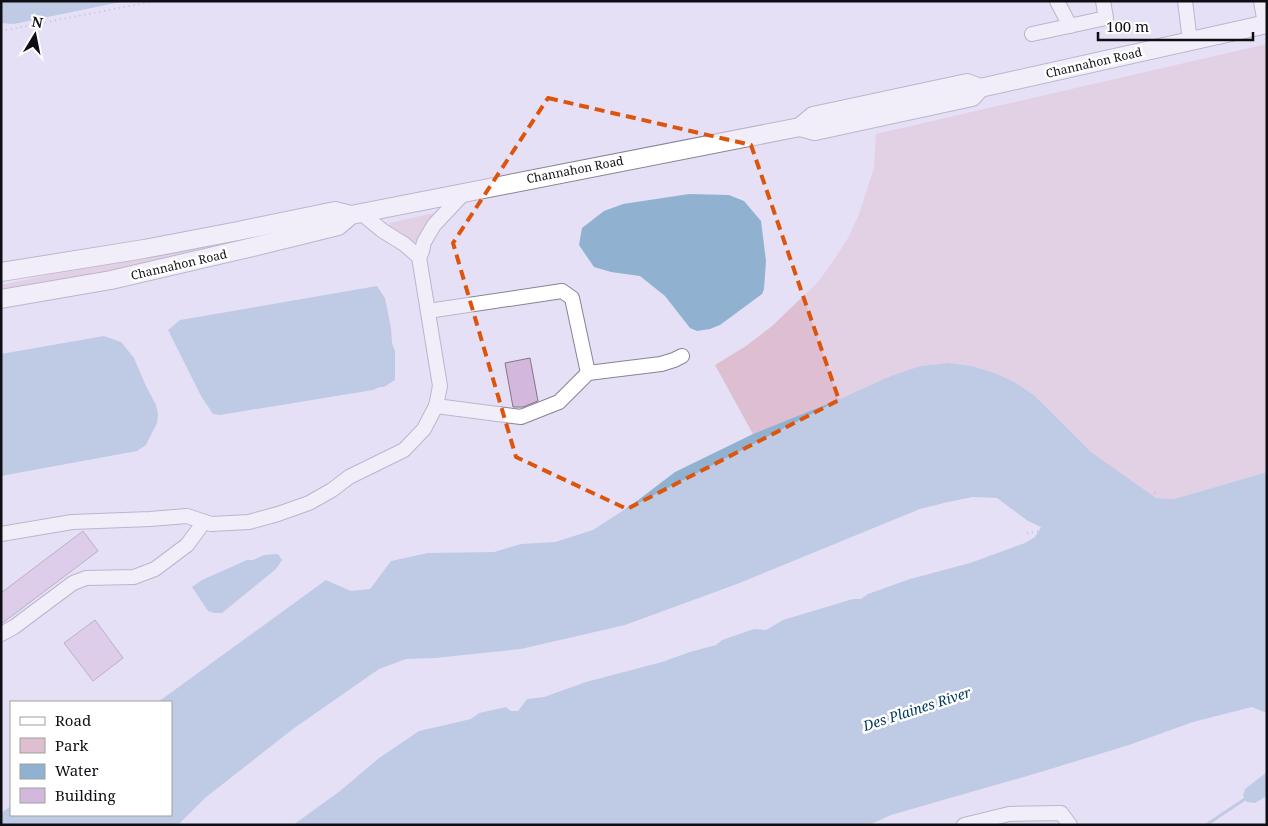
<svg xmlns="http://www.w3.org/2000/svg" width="1268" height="826" viewBox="0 0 1268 826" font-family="'Noto Serif',serif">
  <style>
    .green { fill: #debed1 }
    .water { fill: #91b1d1 }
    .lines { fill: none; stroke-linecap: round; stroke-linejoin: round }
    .stream { stroke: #91b1d1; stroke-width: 3 }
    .building { fill: #d4b7dc; stroke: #837586 }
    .minor-casing { stroke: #888397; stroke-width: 16 }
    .major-casing { stroke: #888397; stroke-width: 20 }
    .path { stroke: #9e9bac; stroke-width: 2; stroke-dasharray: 1 4; stroke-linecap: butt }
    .minor { stroke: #fff; stroke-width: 14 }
    .major { stroke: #fff; stroke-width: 18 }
    .marked { fill: none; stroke: #dd550c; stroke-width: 4; stroke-dasharray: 10 6; stroke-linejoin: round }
    .labels { text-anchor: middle; stroke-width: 5; stroke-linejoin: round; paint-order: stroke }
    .street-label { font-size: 12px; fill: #0f0e15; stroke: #fff }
    .water-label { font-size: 14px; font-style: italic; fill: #043963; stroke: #fff }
  </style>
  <rect width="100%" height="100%" fill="#e5e0f6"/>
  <g class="green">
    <path d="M1267,44v428l-93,27 -19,-1 -64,-46 -56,-56 -40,-23 -23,-7 -24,-3 -28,3 -32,11 -46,21 -89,36 -38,-69 31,-19 26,-20 46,-44 16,-22 14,-22 11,-24 15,-46 2,-34z"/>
    <path d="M438,212l-21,30 -5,1 -22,-14 -1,-6z"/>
    <path d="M235,239l2,5 -60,15 -176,33v-7l107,-23z"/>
  </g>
  <g class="water">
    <path d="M1,1h124l-111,23 -13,-1z"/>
    <path d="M689,194l40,1 15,6 17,20 5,40 -2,28 -2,5 -42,31 -10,4 -13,2 -7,-3 -25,-32 -25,-20 -29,-4 -17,-5 -15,-22 3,-17 22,-17 19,-7z"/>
    <path d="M377,286l8,12 6,30 1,15 3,8v29l-11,7h-4l-7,3 -153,25 -7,-1 -12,-18 -33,-66 12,-10z"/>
    <path d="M104,336l17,6 13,16 12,28 10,19 2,9 -1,9 -11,22 -9,6 -136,25v-122z"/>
    <path d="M948,363l24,3 23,7 21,10 19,13 56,56 65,46 18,1 93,-27v241l-15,-6 -59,15 -64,23 -95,29 -143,41 -22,10h-576l47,-34 39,-33 40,-27 52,-12 8,-6 27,-6 5,4h7l9,-12 17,-2 42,-15 76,-20 28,-10 26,-7 6,-5 32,-11 12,1 17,-10 70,-21h8l7,-5 42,-15 60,-16 55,-20 10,-6 6,-10 -13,-6 -31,-23 -24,-1 -25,5 -28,7 -183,75 -112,41 -104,24 -86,9 -29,1 -27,10 -86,60 -88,69 -27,27h-177v-12l10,-7v9h160v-113h-13l168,-122 25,11 19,-2 21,-28 37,-8 66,-1 27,-8 34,-2 38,-12 40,-26 42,-32 78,-38 89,-36 46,-21 32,-11z"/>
    <path d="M278,554l4,6 -6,9 -54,44h-8l-6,-2 -16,-24 10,-7 45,-20h6l11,-5z"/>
    <path d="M1267,772v24l-12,7 -8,-1 -4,-6 2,-7z"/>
  </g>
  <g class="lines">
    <path class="stream" d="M1206,825l39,-26"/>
  </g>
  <g class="building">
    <path d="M530,358l8,43 -15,6h-10l-8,-44z"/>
    <path d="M83,531l15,20 -97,73v-31z"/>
    <path d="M95,620l28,38 -30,23 -29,-38z"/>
  </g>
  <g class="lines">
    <defs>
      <g id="minor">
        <path d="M1057,1l13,25"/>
        <path d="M1185,1l5,40"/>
        <path d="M1261,1l4,23"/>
        <path d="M1032,34l74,-16 -3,-17"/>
        <path d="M361,213l22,18 21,13 15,13 3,-6 2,-9 10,-17 31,-33"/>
        <path d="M428,311l134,-20 10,7 16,75"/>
        <path d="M436,406l85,11 38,-15 29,-29 73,-9 13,-4 8,-4"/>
        <path d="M1,534l71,-12 78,-3 37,-3 24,8 38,-2 29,-8 31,-11 23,-13 17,-13 55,-27 20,-21 12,-23 4,-20 -21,-129"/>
        <path d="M1,634l13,-7 59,-44 13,-5 48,-1 21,-8 32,-24 17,-23"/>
        <path d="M964,825l45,-11 52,-1 9,12"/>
      </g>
      <g id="major">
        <path d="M800,127l13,-11 154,-33 13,5 287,-64"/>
        <path d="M1,272l143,-23 94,-18 97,-20 16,4 449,-88 15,4 157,-34 8,-9"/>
        <path d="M1,299l110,-19 146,-34 81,-20 13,-11"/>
      </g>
    </defs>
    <use href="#minor" class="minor-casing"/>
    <use href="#major" class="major-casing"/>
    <g class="path">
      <path d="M1,31l154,-30"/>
      <path d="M1148,501l9,-11"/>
      <path d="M1027,533l31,-4"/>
    </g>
    <use href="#minor" class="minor"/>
    <use href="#major" class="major"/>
  </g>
  <path d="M0 0H1268V826H0ZM548,98l203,47 88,255 -212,109 -111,-52 -63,-214z" fill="#e5e0f6" fill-opacity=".55" fill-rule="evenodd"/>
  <path class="marked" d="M548,98l203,47 88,255 -212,109 -111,-52 -63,-214z"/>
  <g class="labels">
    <g class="street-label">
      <text transform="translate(1094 63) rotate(-13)" y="4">Channahon Road</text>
      <text transform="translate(575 170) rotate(-11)" y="4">Channahon Road</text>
      <text transform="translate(179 265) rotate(-13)" y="4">Channahon Road</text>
    </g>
    <g class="water-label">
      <text transform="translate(917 709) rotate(-18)" y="5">Des Plaines River</text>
    </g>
  </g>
  <rect width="1268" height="826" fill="none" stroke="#0f0e15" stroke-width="5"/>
  <rect x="10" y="701" width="162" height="115" fill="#ffffff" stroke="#9f9fa1"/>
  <rect x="20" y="717" width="25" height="8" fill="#ffffff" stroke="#9f9fa1"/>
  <text x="55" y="726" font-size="15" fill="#0f0e15">Road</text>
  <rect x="20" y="738" width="25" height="15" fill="#debed1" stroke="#9f9fa1"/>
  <text x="55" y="751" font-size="15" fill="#0f0e15">Park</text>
  <rect x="20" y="764" width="25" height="15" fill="#91b1d1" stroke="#9f9fa1"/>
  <text x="55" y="776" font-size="15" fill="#0f0e15">Water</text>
  <rect x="20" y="788" width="25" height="15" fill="#d4b7dc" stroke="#9f9fa1"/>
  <text x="55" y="801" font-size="15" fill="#0f0e15">Building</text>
  <g transform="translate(35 35) rotate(10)" stroke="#ffffff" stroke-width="4" paint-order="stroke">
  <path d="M0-4L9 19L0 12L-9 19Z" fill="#0f0e15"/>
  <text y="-8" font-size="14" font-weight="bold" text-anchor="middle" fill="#0f0e15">N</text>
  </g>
  <path d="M1098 32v8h155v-8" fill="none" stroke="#0f0e15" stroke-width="2.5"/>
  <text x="1106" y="32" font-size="15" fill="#0f0e15" stroke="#ffffff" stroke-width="4" paint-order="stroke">100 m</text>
</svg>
